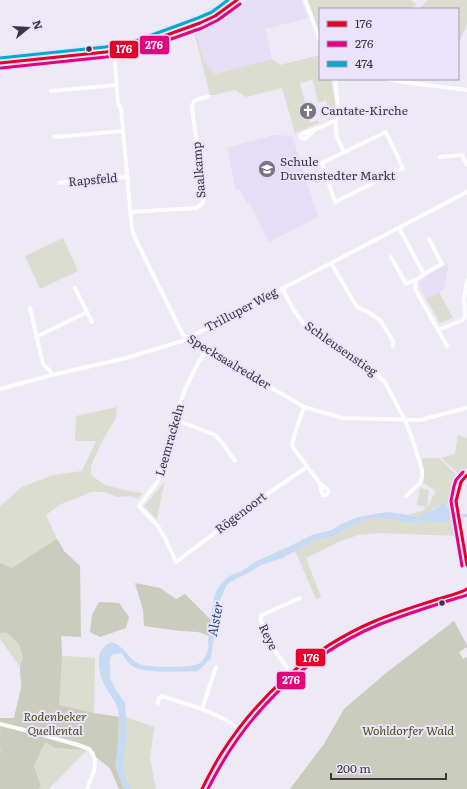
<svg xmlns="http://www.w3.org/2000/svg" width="467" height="789" viewBox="0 0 467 789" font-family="Literata,serif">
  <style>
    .built { fill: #e6ddf7 }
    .green { fill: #daddd0 }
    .forest { fill: #caccbd }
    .water { fill: #c6daf3 }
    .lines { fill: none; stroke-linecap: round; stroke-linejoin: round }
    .stream { stroke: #c6daf3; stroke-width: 1 }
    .minor { stroke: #fcfcfe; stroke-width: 4 }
    .major { stroke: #dfded6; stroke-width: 5 }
    .bus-1-casing { stroke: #ebe3fb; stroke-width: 6 }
    .bus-2-casing { stroke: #ebe3fb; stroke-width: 6 }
    .bus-3-casing { stroke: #ebe3fb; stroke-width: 6 }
    .bus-1 { stroke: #e4002b; stroke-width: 3 }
    .bus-2 { stroke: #e5007d; stroke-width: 3 }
    .bus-3 { stroke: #00a9ce; stroke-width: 3 }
    .bus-dot { fill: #3a3642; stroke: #ebe3fb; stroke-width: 1.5 }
    .labels { text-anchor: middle; stroke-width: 4; stroke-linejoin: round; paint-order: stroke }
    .poi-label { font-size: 12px; fill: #3a3642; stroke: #ebe3fb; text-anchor: start }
    .street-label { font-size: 12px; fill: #3a3642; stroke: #ebe3fb }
    .park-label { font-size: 12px; font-style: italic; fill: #495316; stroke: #ebe3fb }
    .water-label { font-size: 13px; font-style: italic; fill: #1f4a72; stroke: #ebe3fb }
    .line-badge { stroke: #ebe3fb; stroke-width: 1.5 }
    .badge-label { font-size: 11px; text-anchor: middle; font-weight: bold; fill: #fff }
  </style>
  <rect width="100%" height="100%" fill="#ede9f5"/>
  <g class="built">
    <path d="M247,0h54l7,18 -43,11 7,30 -57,15 -11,-12 -8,-31 19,-9 19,-12z"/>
    <path d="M274,135l18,1 26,81 -49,25 -19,-38h-3l-7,-14h-4l-9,-42z"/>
    <path d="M449,263l-5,26 -18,10 -8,-17 7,-4 2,-3z"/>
  </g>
  <g class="green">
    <path d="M308,0h103l6,5 -10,4h-87l-1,24z"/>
    <path d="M428,0h39v24l-9,21v-36h-37l-1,-1z"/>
    <path d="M194,31h2l8,31 11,12 57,-15 8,6 40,-10v24h11l6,36 -6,3 -5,-18 -8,3 -5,-23 -2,-1 -2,2 -9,2 10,40 8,-3 1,3 -24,10 -13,-45 -36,9 -11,-7 -21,5h-4z"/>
    <path d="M63,238l15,33 -38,18 -15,-33z"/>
    <path d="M439,292l14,26 -13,5 -14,-24z"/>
    <path d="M117,407l-1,11 -14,23 -11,25v9l14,10 28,7 9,1 -4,6 -7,-3 -14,1 -12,-5h-14l-14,6 -16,6 -15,11 11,24 7,12 -3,85 1,20 21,1 12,1 -1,55 25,4h7l28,10 -4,32 6,30h-37l-9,-21 -23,-18 -38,39h-49l14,-71 7,-29 -1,-22 -20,-28v-133l22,-19 31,-12 29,-4 14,-30h-21l1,-25z"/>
    <path d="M458,435l9,3v30l-8,6 -18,-16 14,-4z"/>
    <path d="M422,458h17l17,16 -5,11h2l-1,17 2,12h-2l-5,-9h-8c-6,5 -12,7 -19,12l-10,-2 -1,-1 14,-3 3,-4 -9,-2 3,-17 9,2 -2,17 9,-16 -13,-8c3,-8 -1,-16 -1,-25z"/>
    <path d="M164,483l-7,37 -13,-14z"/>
    <path d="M372,518l19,1 17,4 16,-2 15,2 10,-5h5l3,18 -76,-3 -23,2 -17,6 -35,17 15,39 -5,2 -21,-48 21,-11 18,-4 14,-8 18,-8z"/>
  </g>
  <g class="forest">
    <path d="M57,539l7,12 16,15 1,71 -20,-1 1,20 -3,49 35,8 25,4 -2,39 -2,7 6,19 3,7h-5l-9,-21 -23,-18 -31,-2 -11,-6 -11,24 7,21 -3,2h-38v-71h14l8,-34 -2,-10v-7l3,-10 -4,-13 -13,-12 -6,1v-70l12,5z"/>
    <path d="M135,583l25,5 16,11 9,-5 26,26 -2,16 -11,-4 -17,-1 -37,-5 -1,-16z"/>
    <path d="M99,602l20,1 10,14 -3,11 -26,9 -10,-5 2,-17z"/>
    <path d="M454,621l13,24v2l-8,5 4,7 4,-2v132h-177l34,-45 20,-35 42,-36z"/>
  </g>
  <path class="water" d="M442,504c5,0 7,6 10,10h15v3l-18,1 -2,3 -8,2 -15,-2 -16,2 -17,-4 -19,-1 -6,2 -22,10 -10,6 -18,4 -34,18 -21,7 -5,3 -8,5 -18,9 -4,4 -3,7 -5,12 -7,53 -13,13 -3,1 -3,-1c-13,1 -47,2 -58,-4 -6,-3 -9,-9 -12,-14l-9,1 -3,4v20l4,9 11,16 1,14 1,20 -5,29c1,9 5,15 9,23h-7c-4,-11 -11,-22 -7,-33 1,-13 4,-35 1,-46 -2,-9 -9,-16 -13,-24 -4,-7 -6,-15 -6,-24 0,-5 0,-10 4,-14 11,-14 21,3 29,11 2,2 6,5 10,6 11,2 48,4 58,-2 6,-4 10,-15 8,-22l4,-32 3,-15 5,-9 9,-9 11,-4 17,-11 31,-14 24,-12 20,-5 7,-5 17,-7 18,-4 15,-2 31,5 5,-4 8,-3z"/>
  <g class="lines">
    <g class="stream">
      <path d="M1,734l1,-7"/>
      <path d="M0,749l1,4"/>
    </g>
    <g class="minor">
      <path d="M305,0l15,40"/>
      <path d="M114,51l4,52 3,6 11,120 3,9 48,97 10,5 14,10 97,57 39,11 77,2 47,-12"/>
      <path d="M388,79l15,3 64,8"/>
      <path d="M51,91l66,-6"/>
      <path d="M335,120l2,17 7,15"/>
      <path d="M315,129l-10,10 -4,-1v-3c4,-3 7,-4 12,-5 9,-3 20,-7 26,-14l-4,-37"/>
      <path d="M386,132l17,36 -68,34 -13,-39z"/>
      <path d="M54,137l69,-6"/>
      <path d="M440,157l22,-2 5,10"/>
      <path d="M59,183l68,-6"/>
      <path d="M130,212l66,-4c6,-3 8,-5 8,-12l-12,-88 2,-7 4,-2 10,-2"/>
      <path d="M399,228l25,46"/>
      <path d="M429,239l13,25 -18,10 -8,6 -1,9 23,41"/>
      <path d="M391,257l15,27 8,-4h2"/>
      <path d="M331,263l26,44 11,5 12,8 13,21v5"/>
      <path d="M282,288l11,21 11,15 12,9 58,37 12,14 19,36 6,15 11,35v7l-2,6 -14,13"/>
      <path d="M30,308l13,56 8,8 1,3"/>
      <path d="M87,312l5,10"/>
      <path d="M36,337l51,-25 -12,-24"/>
      <path d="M447,346l-9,-16 25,-10 2,-4 -1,-17 3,-19"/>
      <path d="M207,350l-9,13 -12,24 -12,32 -16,62 -19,25 19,20 8,14 10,22 85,-64 46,-31"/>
      <path d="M0,389l52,-14 74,-17 56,-17 285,-149"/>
      <path d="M304,407l-10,29 -2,10 29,39v6l2,4h3l2,-2v-3l-7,-5"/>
      <path d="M174,419l41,16 8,9 12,17"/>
      <path d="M467,475l-6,7 -2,5 -3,14 11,64"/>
      <path d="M291,673l-19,-26 -12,-29 2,-3 38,-17"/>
      <path d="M158,703l1,-5 3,-2c26,9 54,15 76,32"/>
      <path d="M202,709l14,-42"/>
      <path d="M0,724l32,8 43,12 14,5 4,5 2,7 -1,10 -7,18"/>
      <path d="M202,789c7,-14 13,-27 22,-40 36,-56 89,-102 151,-128 20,-8 40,-15 60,-21 11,-4 23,-6 32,-11"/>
    </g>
    <path class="major" d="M0,63l44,-5 62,-6 25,-4 69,-25 15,-7 22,-16"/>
    <defs>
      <g id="bus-1">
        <path d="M0,63l106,-11 25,-4 69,-25 15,-7 22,-16"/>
        <path d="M467,475l-6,7 -5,19 11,64"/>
        <path d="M202,789c6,-12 12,-24 19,-35 37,-58 90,-106 154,-133 21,-9 42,-15 63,-22 10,-3 20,-5 29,-10"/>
      </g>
      <g id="bus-2">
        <path d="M1,68l105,-11 26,-4 70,-25 16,-8 22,-16"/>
        <path d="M462,566l-11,-65 3,-15 2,-6 7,-8"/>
        <path d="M208,789c36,-73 94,-132 170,-164 20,-8 42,-15 63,-22 9,-3 18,-5 26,-8"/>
      </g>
      <path id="bus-3" d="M0,58l105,-11 25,-4 68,-25 14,-6 16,-12"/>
    </defs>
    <use href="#bus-1" class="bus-1-casing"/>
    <use href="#bus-2" class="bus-2-casing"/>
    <use href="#bus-3" class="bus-3-casing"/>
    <use href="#bus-1" class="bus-1"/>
    <use href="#bus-2" class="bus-2"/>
    <use href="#bus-3" class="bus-3"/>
  </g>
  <defs>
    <symbol id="church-disc" viewBox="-11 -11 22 22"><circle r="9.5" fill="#797581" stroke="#ebe3fb"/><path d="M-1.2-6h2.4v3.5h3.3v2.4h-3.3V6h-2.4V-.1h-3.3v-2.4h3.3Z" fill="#fff"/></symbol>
    <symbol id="school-disc" viewBox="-11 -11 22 22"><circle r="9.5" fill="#797581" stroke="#ebe3fb"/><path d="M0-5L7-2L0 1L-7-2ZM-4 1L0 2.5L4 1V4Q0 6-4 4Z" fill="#fff"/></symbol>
  </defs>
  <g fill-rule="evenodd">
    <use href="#church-disc" x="298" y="101" width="20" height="20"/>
    <use href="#school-disc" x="257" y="159" width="20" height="20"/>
  </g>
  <g class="bus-dot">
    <circle cx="89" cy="49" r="3.5"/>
    <circle cx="442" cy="603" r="3.5"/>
  </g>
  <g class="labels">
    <g class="poi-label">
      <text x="321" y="115">Cantate-Kirche</text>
      <text x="280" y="166">Schule<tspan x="280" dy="14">Duvenstedter Markt</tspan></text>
    </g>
    <g class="street-label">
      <text transform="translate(199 170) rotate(-95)" y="4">Saalkamp</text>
      <text transform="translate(93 180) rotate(-5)" y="4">Rapsfeld</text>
      <text transform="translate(241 310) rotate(-28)" y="4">Trilluper Weg</text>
      <text transform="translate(341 349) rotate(35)" y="4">Schleusenstieg</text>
      <text transform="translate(229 362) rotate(31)" y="4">Specksaalredder</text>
      <text transform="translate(170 440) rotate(-74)" y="4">Leemrackeln</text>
      <text transform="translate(241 513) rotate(-37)" y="4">Rögenoort</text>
      <text transform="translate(268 637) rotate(64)" y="4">Reye</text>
    </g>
    <g class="park-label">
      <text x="55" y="721">Rodenbeker<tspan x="55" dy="14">Quellental</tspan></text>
      <text x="408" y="735">Wohldorfer Wald</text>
    </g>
    <g class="water-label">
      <text transform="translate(215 619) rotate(-79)" y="5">Alster</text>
    </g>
  </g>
  <g class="line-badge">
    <rect x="139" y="35" width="31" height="20" rx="4" fill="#e5007d"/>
    <rect x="109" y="40" width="30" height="19" rx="4" fill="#e4002b"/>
    <rect x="295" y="648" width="31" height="19" rx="4" fill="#e4002b"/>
    <rect x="276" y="671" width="30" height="19" rx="4" fill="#e5007d"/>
  </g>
  <g class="badge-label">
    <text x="154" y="49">276</text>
    <text x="124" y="53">176</text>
    <text x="311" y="662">176</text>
    <text x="291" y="684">276</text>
  </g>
  <rect x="319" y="8" width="140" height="72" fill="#ebe3fb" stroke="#a49eb1"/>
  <rect x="327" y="21" width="20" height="6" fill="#e4002b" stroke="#a49eb1"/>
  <text x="355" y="28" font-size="12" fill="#3a3642">176</text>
  <rect x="327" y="41" width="20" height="6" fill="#e5007d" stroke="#a49eb1"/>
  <text x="355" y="48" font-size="12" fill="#3a3642">276</text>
  <rect x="327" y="61" width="20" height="6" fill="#00a9ce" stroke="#a49eb1"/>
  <text x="355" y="68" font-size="12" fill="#3a3642">474</text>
  <g transform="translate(28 28) rotate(72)" stroke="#ebe3fb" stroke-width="3" paint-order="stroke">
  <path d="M0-3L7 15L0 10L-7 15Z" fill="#3a3642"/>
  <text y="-6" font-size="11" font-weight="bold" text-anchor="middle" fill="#3a3642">N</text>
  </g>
  <path d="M331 773v6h115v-6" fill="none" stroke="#3a3642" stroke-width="2"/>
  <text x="337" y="773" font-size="12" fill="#3a3642" stroke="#ebe3fb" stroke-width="3" paint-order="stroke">200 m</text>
</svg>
